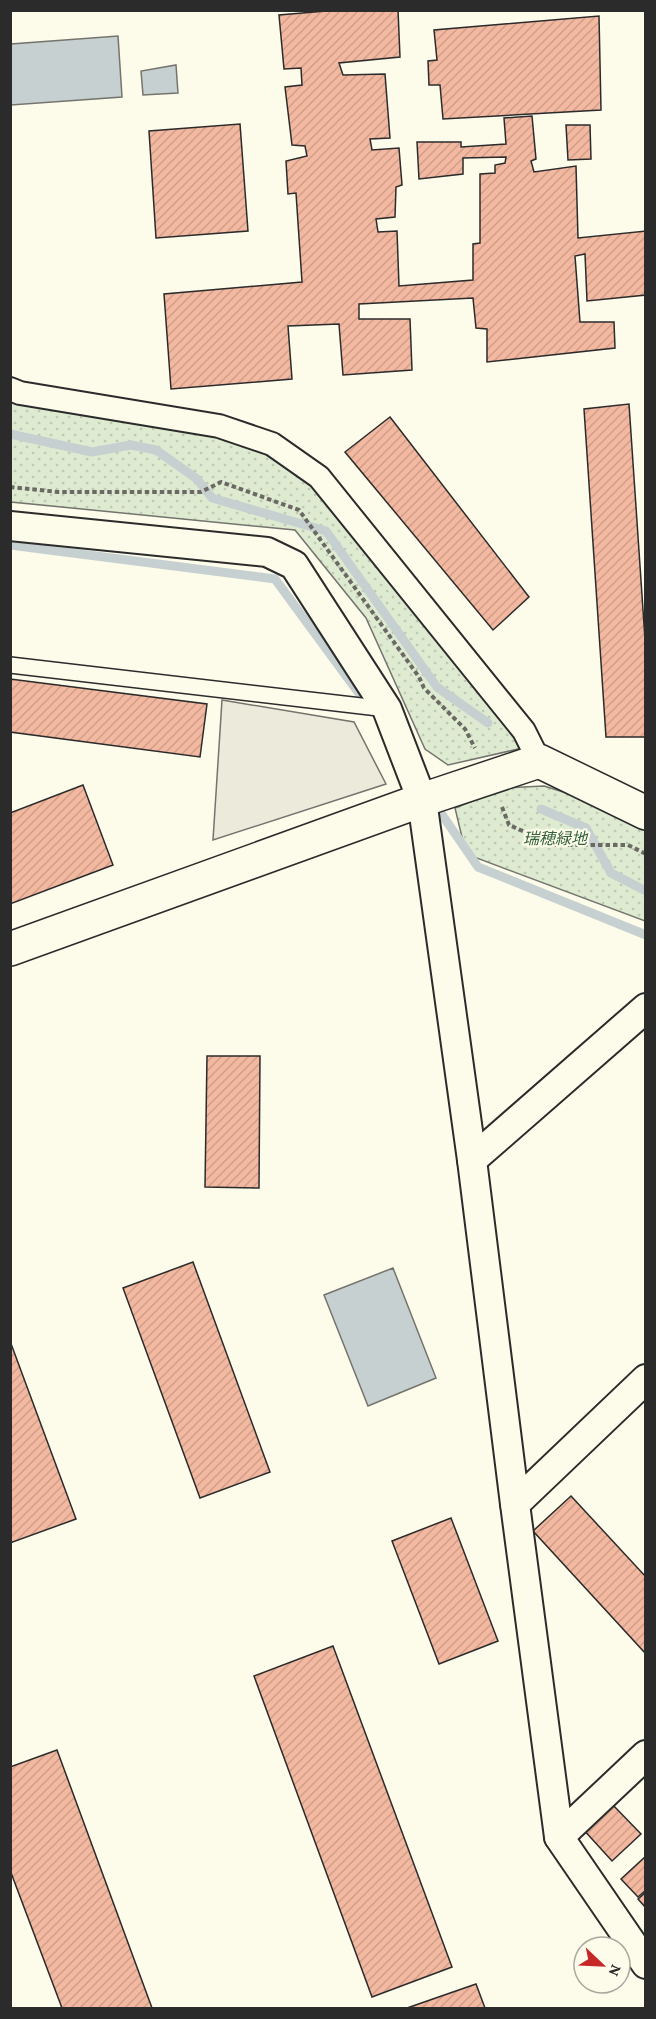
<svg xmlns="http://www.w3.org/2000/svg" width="656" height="2019" viewBox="0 0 656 2019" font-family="'Crimson Pro','Noto Sans JP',serif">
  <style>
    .grass { fill: url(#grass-dots); stroke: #74746e; stroke-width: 1.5 }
    .parking { fill: #eceadb; stroke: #74746e; stroke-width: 1.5 }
    .water { fill: #c7d0d0; stroke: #74746e; stroke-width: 1.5 }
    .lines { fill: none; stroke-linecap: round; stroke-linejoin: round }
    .stream { stroke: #c7d0d0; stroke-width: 9 }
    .building { fill: url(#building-hatch); stroke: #2b2b2b; stroke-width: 1.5 }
    .service-casing { stroke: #2b2b2b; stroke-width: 18 }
    .pedestrian-casing { stroke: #2b2b2b; stroke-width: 26 }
    .minor-casing { stroke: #2b2b2b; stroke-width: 32 }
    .tertiary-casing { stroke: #2b2b2b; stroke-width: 36 }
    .path { stroke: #6a6964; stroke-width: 4; stroke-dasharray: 4.5 3; stroke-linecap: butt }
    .service { stroke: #fdfbea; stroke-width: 15 }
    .pedestrian { stroke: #fdfbea; stroke-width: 22 }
    .minor { stroke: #fdfbea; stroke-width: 28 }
    .tertiary { stroke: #fdfbea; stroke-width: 33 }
    .labels { text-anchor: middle; stroke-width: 4.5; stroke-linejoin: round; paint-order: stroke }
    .park-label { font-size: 16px; font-style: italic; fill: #34623c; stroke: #fdfbea }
  </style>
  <defs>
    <pattern id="grass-dots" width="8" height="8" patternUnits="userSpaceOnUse" patternTransform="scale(1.5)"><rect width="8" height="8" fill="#deebd1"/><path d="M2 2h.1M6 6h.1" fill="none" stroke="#bfcab4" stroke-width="1.8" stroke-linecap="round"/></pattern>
    <pattern id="building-hatch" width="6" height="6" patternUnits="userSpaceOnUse" patternTransform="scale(1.5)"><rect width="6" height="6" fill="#f2b8a0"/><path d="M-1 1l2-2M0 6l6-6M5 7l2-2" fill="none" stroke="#d09e8a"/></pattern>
  </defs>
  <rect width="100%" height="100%" fill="#fdfbea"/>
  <g class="grass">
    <path d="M10,393l258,54 50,35 209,265 -79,18 -23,-16 -59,-131 -71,-88 -284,-28z"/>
    <path d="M544,786l29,9 72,35v91l-179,-67 -11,-46 50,-20z"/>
  </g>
  <path class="parking" d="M222,700l132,22 32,62 -173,56z"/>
  <g class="water">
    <path d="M118,36l4,61 -111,8v-61z"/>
    <path d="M176,65l2,28 -35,2 -2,-24z"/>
    <path d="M393,1268l43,110 -68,28 -44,-111z"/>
  </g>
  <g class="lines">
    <g class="stream">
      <path d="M10,434l82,18 39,-7 25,5 41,29 15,19 114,33 111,156 51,36"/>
      <path d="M10,545l265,34 94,128"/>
      <path d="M434,803l44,64 168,68"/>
      <path d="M541,809l45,19 25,45 35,18"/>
    </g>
  </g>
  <g class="building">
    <path d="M338,10h60l2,47 -61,6 4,12 42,-1 5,64 -20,1 2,11 27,-2 3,37 -6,2 -1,30 -19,2 2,13 19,-1 2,55 74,-6v-36l7,-1v-69l15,-1v-8l10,-2 1,-6 -43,1v16l-44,5 -2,-37h44v5l45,-3 -2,-26 28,-2 4,43 -5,2 3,11 42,-6 2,72 68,-7v64l-59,6 -2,-47 -10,2 5,66h34l1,26 -128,14v-33l-11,-1 -3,-30 -114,6v15h51l2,51 -69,5 -4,-51 -51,2 4,53 -121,10 -7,-95 138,-12 -6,-89 -8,1 -2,-33 21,-5 -2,-10 -13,-1 -7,-58 17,-2 -1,-17 -17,1 -5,-54z"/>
    <path d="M599,16l2,94 -158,9 -3,-34h-11l-1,-24 9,-1 -3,-30z"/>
    <path d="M240,124l8,107 -92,7 -7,-107z"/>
    <path d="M566,125h24l1,34 -23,1z"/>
    <path d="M629,404l17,250v83h-40l-22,-328z"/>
    <path d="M390,417l139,180 -36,33 -148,-178z"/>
    <path d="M10,679l197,25 -7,53 -190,-25z"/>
    <path d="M83,785l30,80 -103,39v-91z"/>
    <path d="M207,1056h53l-1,132 -54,-1z"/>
    <path d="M193,1262l77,210 -70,26 -77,-210z"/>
    <path d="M10,1341l66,178 -66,24z"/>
    <path d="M571,1496l75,81v77l-113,-123z"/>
    <path d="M451,1518l47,123 -59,23 -47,-123z"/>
    <path d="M333,1646l119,321 -80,30 -118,-321z"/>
    <path d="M57,1750l95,258h-90l-52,-138v-103z"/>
    <path d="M610,1802l31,32 -29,27 -30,-33z"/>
    <path d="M646,1856v34l-8,7 -17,-18z"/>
    <path d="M646,1892v16l-8,-9z"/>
    <path d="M476,1984l9,24h-78z"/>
  </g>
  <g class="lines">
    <defs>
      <path id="service" d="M10,665l377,44"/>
      <path id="pedestrian" d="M10,389l10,4 199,33 53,18 47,33 205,254 15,30"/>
      <g id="minor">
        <path d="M10,526l257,26 27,13 93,144 35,91 50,360"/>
        <path d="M515,1504l-43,-344 174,-152"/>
        <path d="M646,1755l-87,82 87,127"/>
        <path d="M559,1837l-44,-333 131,-125"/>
      </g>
      <path id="tertiary" d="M10,949l412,-149 117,-39 107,52"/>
    </defs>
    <use href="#service" class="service-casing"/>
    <use href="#pedestrian" class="pedestrian-casing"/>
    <use href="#minor" class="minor-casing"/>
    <use href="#tertiary" class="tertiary-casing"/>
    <g class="path">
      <path d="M10,487l48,5h143l20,-10 78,28 120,167 5,11 41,41 10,19"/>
      <path d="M502,807l7,18 46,20h73l18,9"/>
    </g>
    <use href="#service" class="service"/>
    <use href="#pedestrian" class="pedestrian"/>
    <use href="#minor" class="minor"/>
    <use href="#tertiary" class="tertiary"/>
  </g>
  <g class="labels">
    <g class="park-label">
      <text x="555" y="844">瑞穂緑地</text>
    </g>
  </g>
  <rect width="656" height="2019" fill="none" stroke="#2b2b2b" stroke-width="24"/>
  <g transform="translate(602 1965) rotate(113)"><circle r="28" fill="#fdfbea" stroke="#a9a89e" stroke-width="1.5"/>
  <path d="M0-4.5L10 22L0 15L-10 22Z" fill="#c62828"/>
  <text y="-9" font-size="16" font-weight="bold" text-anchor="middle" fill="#2b2b2b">N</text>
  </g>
</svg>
